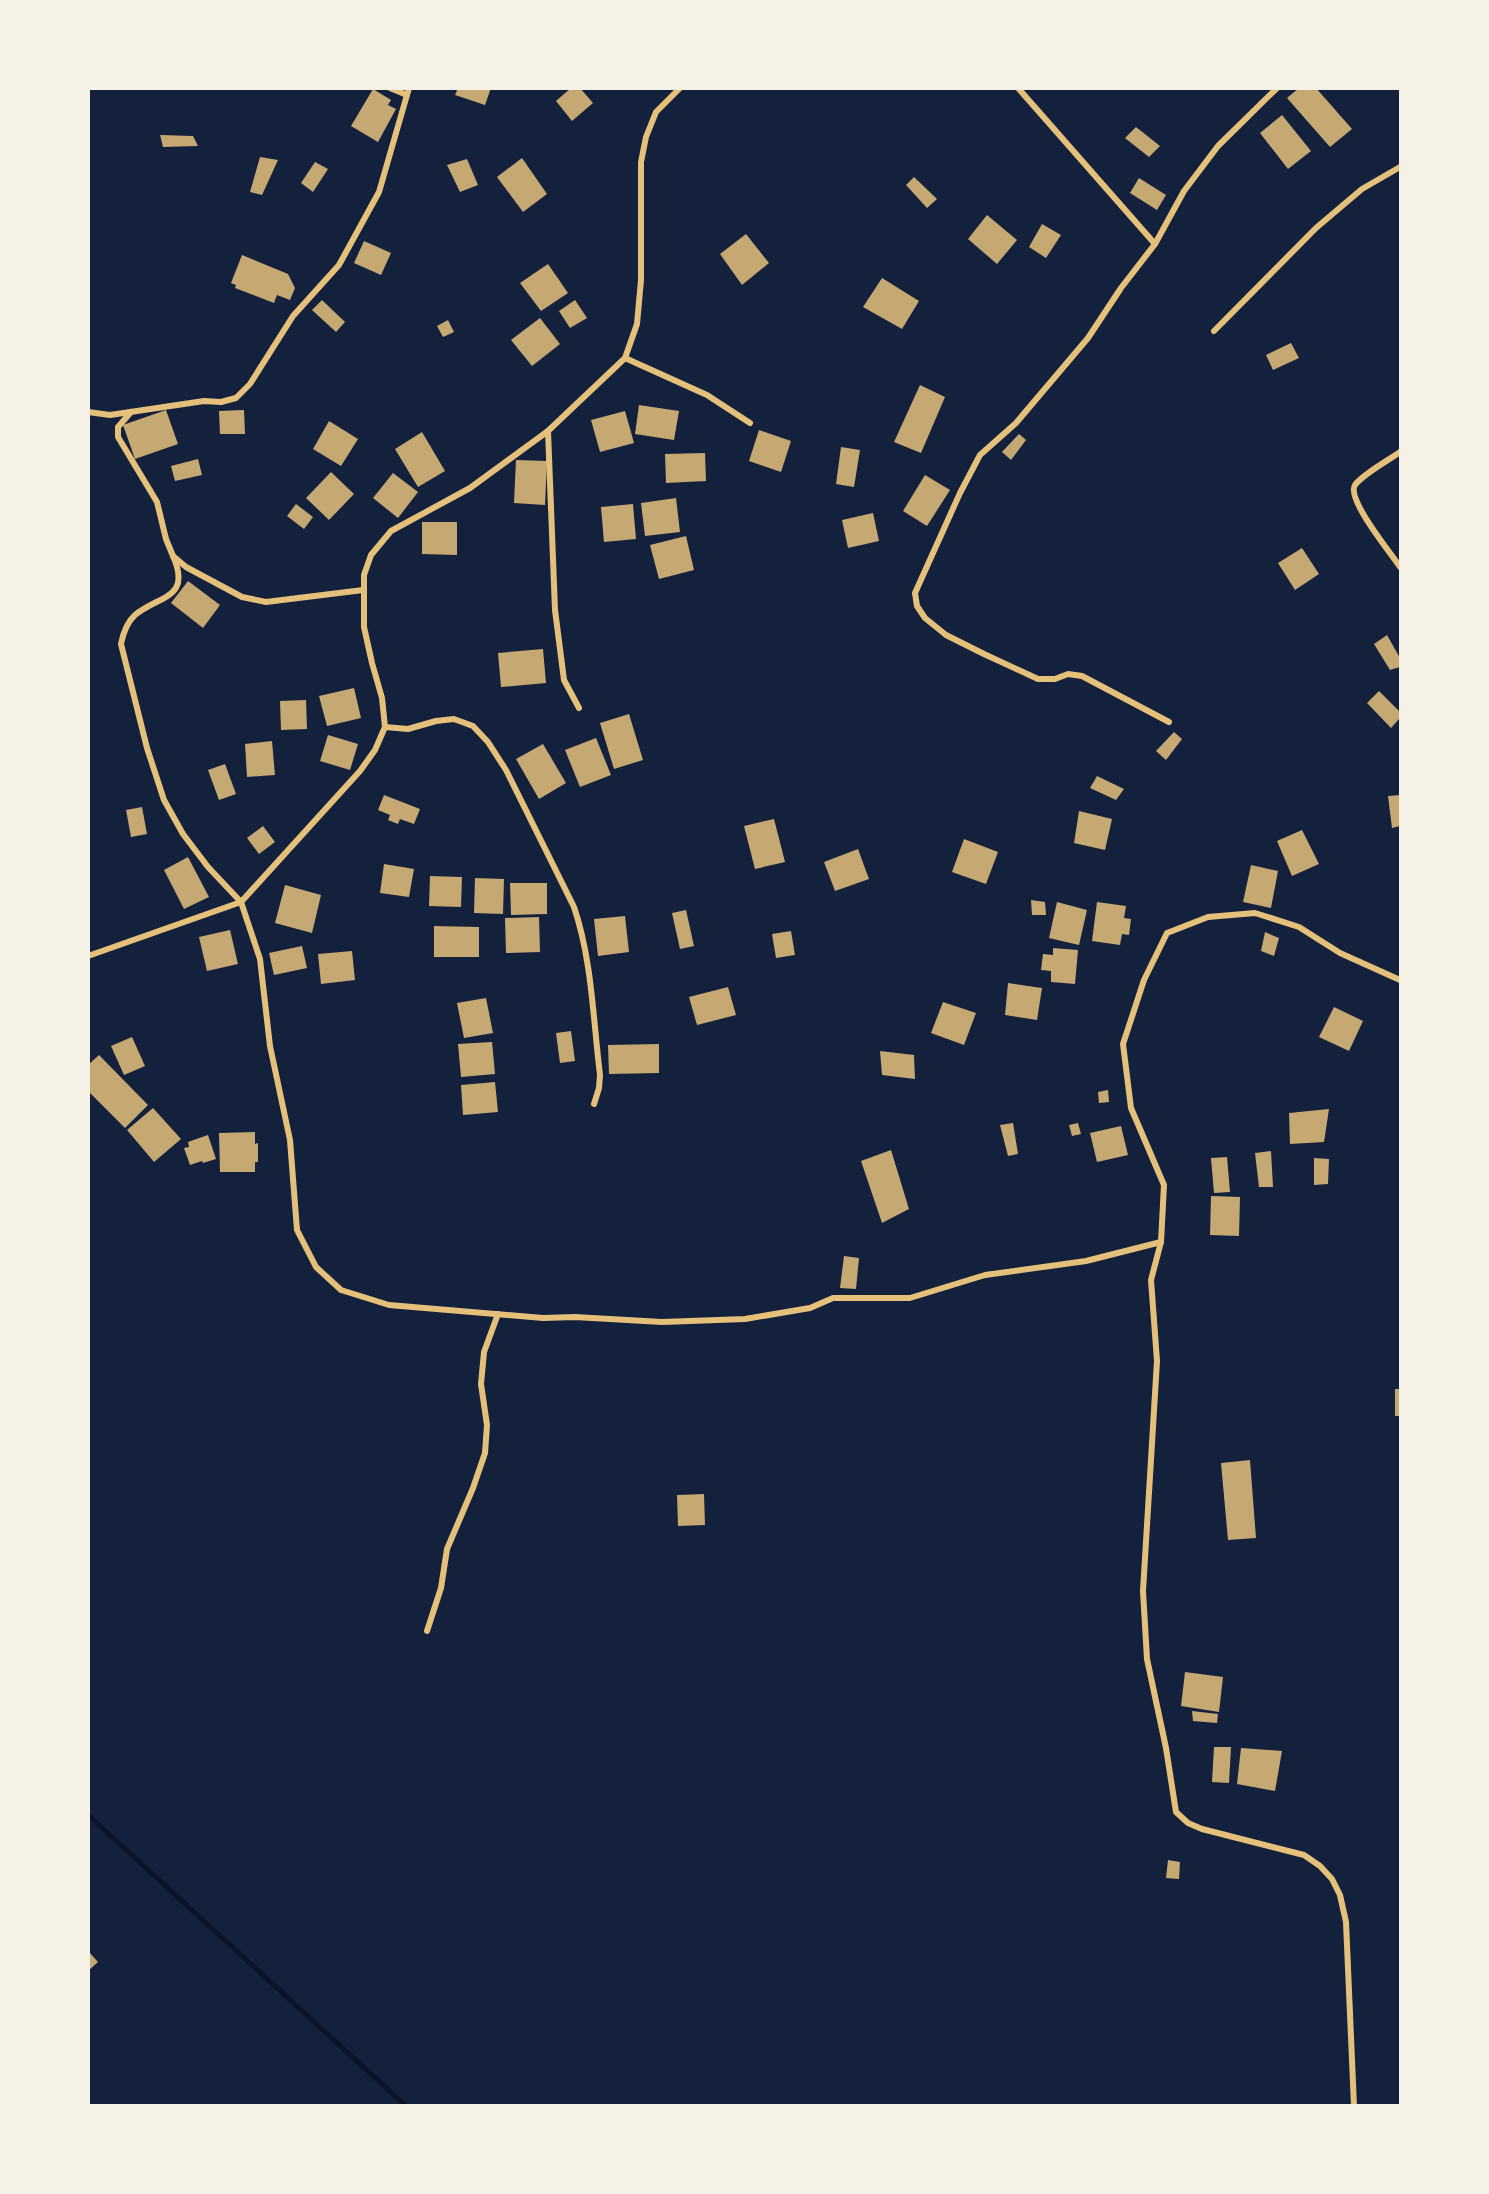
<svg xmlns="http://www.w3.org/2000/svg" width="1489" height="2194" viewBox="0 0 1489 2194" font-family="'PT Serif',serif">
  <style>
    .lines { fill: none; stroke-linecap: round; stroke-linejoin: round }
    .stream { stroke: #0b132b; stroke-width: 5 }
    .building { fill: #c6a872 }
    .minor { stroke: #e5c07b; stroke-width: 6 }
  </style>
  <rect width="100%" height="100%" fill="#14213d"/>
  <g class="lines">
    <path class="stream" d="M88,1815l318,291"/>
  </g>
  <g class="building">
    <path d="M458,88h33l-6,17 -30,-10z"/>
    <path d="M571,88h9l13,15 -21,18 -16,-20z"/>
    <path d="M1299,88h17l36,41 -22,18 -43,-49z"/>
    <path d="M373,89l18,11 -3,5 8,4 -18,33 -27,-16z"/>
    <path d="M1282,115l29,36 -23,18 -28,-36z"/>
    <path d="M1136,127l24,19 -11,11 -24,-19z"/>
    <path d="M160,135l33,1 5,10 -35,1z"/>
    <path d="M260,157l18,3 -16,35 -12,-3z"/>
    <path d="M522,158l25,36 -24,18 -26,-35z"/>
    <path d="M467,159l11,26 -18,7 -13,-27z"/>
    <path d="M315,162l13,7 -15,23 -12,-9z"/>
    <path d="M914,177l23,22 -10,9 -21,-23z"/>
    <path d="M1139,178l27,17 -9,15 -27,-17z"/>
    <path d="M987,215l30,25 -20,24 -29,-25z"/>
    <path d="M1042,224l19,11 -15,23 -17,-11z"/>
    <path d="M746,234l23,29 -27,22 -22,-31z"/>
    <path d="M364,241l27,12 -10,22 -27,-12z"/>
    <path d="M242,255l46,19 7,14 -5,12 -13,-5 -3,8 -39,-15 1,-3 -5,-2z"/>
    <path d="M548,264l20,29 -27,18 -21,-28z"/>
    <path d="M882,278l37,23 -17,28 -39,-22z"/>
    <path d="M322,300l23,22 -9,10 -24,-22z"/>
    <path d="M575,300l12,18 -17,10 -11,-17z"/>
    <path d="M540,318l20,26 -28,22 -21,-26z"/>
    <path d="M448,320l6,12 -11,5 -6,-11z"/>
    <path d="M1291,343l8,15 -26,12 -7,-15z"/>
    <path d="M920,385l25,12 -24,56 -27,-11z"/>
    <path d="M639,405l40,6 -5,29 -39,-6z"/>
    <path d="M166,410l12,34 -43,15 -12,-34z"/>
    <path d="M244,410l1,24h-25l-1,-23z"/>
    <path d="M625,411l9,32 -34,9 -9,-32z"/>
    <path d="M329,421l29,18 -17,27 -28,-17z"/>
    <path d="M759,430l32,11 -10,31 -32,-11z"/>
    <path d="M422,432l23,39 -27,16 -23,-38z"/>
    <path d="M1019,434l7,6 -15,20 -9,-8z"/>
    <path d="M841,447l19,3 -6,37 -18,-3z"/>
    <path d="M705,453l1,28 -40,2 -1,-29z"/>
    <path d="M198,459l4,16 -27,6 -4,-15z"/>
    <path d="M516,460l31,1 -2,44 -31,-2z"/>
    <path d="M331,472l23,22 -25,26 -23,-22z"/>
    <path d="M393,473l25,19 -20,26 -25,-20z"/>
    <path d="M925,475l25,15 -23,36 -24,-15z"/>
    <path d="M676,498l4,34 -35,4 -4,-33z"/>
    <path d="M296,504l17,13 -9,12 -17,-13z"/>
    <path d="M633,504l3,35 -32,3 -3,-35z"/>
    <path d="M873,513l6,28 -31,7 -6,-28z"/>
    <path d="M422,522h35v33l-35,-1z"/>
    <path d="M686,536l8,34 -35,9 -9,-34z"/>
    <path d="M1302,548l17,26 -24,16 -17,-27z"/>
    <path d="M188,581l32,24 -17,23 -32,-25z"/>
    <path d="M1387,635l13,23v9l-10,3 -16,-26z"/>
    <path d="M543,649l3,34 -45,4 -3,-34z"/>
    <path d="M354,688l7,30 -34,8 -8,-30z"/>
    <path d="M1379,691l21,21v6l-9,10 -24,-25z"/>
    <path d="M306,700l1,29 -26,1 -1,-29z"/>
    <path d="M629,714l14,46 -29,9 -14,-46z"/>
    <path d="M1174,732l8,7 -16,21 -10,-9z"/>
    <path d="M328,735l30,9 -8,26 -30,-9z"/>
    <path d="M596,738l15,37 -31,12 -15,-37z"/>
    <path d="M272,741l3,34 -28,2 -2,-33z"/>
    <path d="M543,744l23,39 -27,16 -23,-40z"/>
    <path d="M225,764l11,30 -17,6 -11,-30z"/>
    <path d="M1097,776l27,13 -8,11 -26,-12z"/>
    <path d="M384,795l36,14 -6,15 -14,-5 -2,5 -10,-4 2,-5 -12,-5z"/>
    <path d="M1400,795v31l-8,2 -4,-32z"/>
    <path d="M142,807l5,27 -16,3 -5,-27z"/>
    <path d="M1079,811l33,8 -7,31 -31,-7z"/>
    <path d="M774,819l11,43 -30,7 -11,-43z"/>
    <path d="M263,826l12,16 -16,12 -12,-16z"/>
    <path d="M1302,830l17,34 -27,12 -15,-35z"/>
    <path d="M964,839l34,13 -12,32 -34,-12z"/>
    <path d="M858,849l11,30 -34,12 -11,-29z"/>
    <path d="M188,857l21,40 -25,12 -20,-39z"/>
    <path d="M384,864l30,5 -5,28 -29,-4z"/>
    <path d="M1251,865l27,6 -7,37 -28,-6z"/>
    <path d="M430,876l32,1 -1,30 -32,-1z"/>
    <path d="M475,878l29,1 -1,35 -29,-1z"/>
    <path d="M510,883h37v31l-36,1z"/>
    <path d="M285,885l36,10 -9,38 -37,-10z"/>
    <path d="M1031,900l14,2 1,13h-14z"/>
    <path d="M1057,902l30,8 -8,35 -30,-7z"/>
    <path d="M1097,902l29,4 -2,12 7,1 -2,16 -7,-1 -2,11 -28,-4z"/>
    <path d="M686,910l8,36 -14,3 -8,-36z"/>
    <path d="M625,916l4,36 -31,4 -4,-37z"/>
    <path d="M539,917l1,35 -34,1 -1,-35z"/>
    <path d="M434,926l45,1v30h-45z"/>
    <path d="M230,930l8,34 -31,7 -8,-34z"/>
    <path d="M791,931l4,24 -19,3 -4,-24z"/>
    <path d="M1265,932l14,6 -5,18 -13,-5z"/>
    <path d="M302,946l5,22 -33,7 -5,-22z"/>
    <path d="M1053,948l25,2 -3,34 -24,-2v-11l-10,-1 2,-16 10,1z"/>
    <path d="M352,951l3,29 -34,4 -3,-30z"/>
    <path d="M1008,983l34,5 -5,32 -32,-5z"/>
    <path d="M728,987l8,28 -39,10 -8,-28z"/>
    <path d="M486,998l7,35 -29,5 -7,-35z"/>
    <path d="M943,1002l33,11 -12,32 -33,-12z"/>
    <path d="M1334,1007l29,14 -14,30 -30,-14z"/>
    <path d="M571,1031l4,30 -15,2 -4,-30z"/>
    <path d="M132,1037l13,29 -21,9 -13,-29z"/>
    <path d="M492,1042l3,32 -34,3 -3,-33z"/>
    <path d="M659,1044v29l-50,1 -1,-29z"/>
    <path d="M880,1051l34,4 1,24 -33,-4z"/>
    <path d="M99,1055l49,50 -23,23 -37,-37v-26z"/>
    <path d="M495,1082l3,30 -35,3 -2,-30z"/>
    <path d="M1108,1090l1,12 -10,1 -1,-11z"/>
    <path d="M153,1108l28,31 -27,23 -27,-32z"/>
    <path d="M1329,1109l-5,33 -34,2 -1,-31z"/>
    <path d="M1013,1123l5,31 -10,2 -8,-31z"/>
    <path d="M1078,1123l3,11 -9,2 -3,-11z"/>
    <path d="M1121,1126l7,29 -31,7 -7,-29z"/>
    <path d="M255,1132v12l3,-1v19h-3v10h-35l-1,-39z"/>
    <path d="M208,1135l8,24 -13,4 -1,-2 -12,4 -6,-17 5,-1 -1,-5z"/>
    <path d="M891,1150l18,59 -27,14 -21,-62z"/>
    <path d="M1271,1151l2,36h-14l-4,-34z"/>
    <path d="M1227,1157l3,35 -16,1 -3,-35z"/>
    <path d="M1314,1158l15,1 -1,25 -14,1z"/>
    <path d="M1211,1196l29,1 -1,39 -29,-1z"/>
    <path d="M844,1256l15,2 -3,31 -16,-1z"/>
    <rect x="1395" y="1389" width="5" height="27"/>
    <path d="M1250,1460l6,78 -28,2 -7,-77z"/>
    <path d="M704,1494l1,31 -27,1 -1,-31z"/>
    <path d="M1185,1672l38,5 -4,35 -38,-6z"/>
    <path d="M1192,1711l26,3 -1,9 -24,-2z"/>
    <path d="M1214,1747h17l-2,36 -17,-1z"/>
    <path d="M1241,1748l41,3 -7,40 -38,-7z"/>
    <path d="M1168,1860l12,2 -1,17 -13,-1z"/>
    <path d="M88,1951l10,11 -10,9z"/>
  </g>
  <g class="lines">
    <g class="minor">
      <path d="M390,88l17,7"/>
      <path d="M1018,88l137,156"/>
      <path d="M1214,331l102,-103 46,-39 38,-22"/>
      <path d="M625,358l82,37 43,28"/>
      <path d="M88,412l22,3 94,-14 17,1 15,-4 14,-14 43,-68 46,-51 40,-73 30,-104"/>
      <path d="M131,412l-13,15v10l39,65 9,37 7,17 13,11 56,30 24,5 97,-12"/>
      <path d="M548,431l7,179 9,70 15,28"/>
      <path d="M1400,452c-11,8 -37,22 -45,33 -9,14 36,68 45,82"/>
      <path d="M173,556c19,43 -14,39 -38,59 -9,8 -12,19 -14,29l26,104 17,52 19,34 25,33 33,35 19,57 10,87 20,94 7,90 19,37 25,23 48,15 154,13 32,-1 87,5 83,-3 65,-11 23,-10h77l75,-23 101,-14 75,-19"/>
      <path d="M1169,722l-87,-46 -14,-2 -13,5h-17l-54,-25 -38,-19 -21,-17 -8,-12 -2,-13 45,-100 20,-38 36,-32 72,-85 33,-50 34,-44 29,-53 34,-45 59,-58"/>
      <path d="M88,956l153,-54 119,-131 15,-21 10,-23"/>
      <path d="M594,1104l5,-16 1,-13c-7,-56 -8,-115 -26,-168l-68,-137 -18,-28 -15,-16 -19,-7 -18,2 -28,8 -23,-2 -3,-29 -10,-35 -8,-36v-52l7,-20 20,-24 79,-43 78,-57 77,-73 12,-34 4,-44v-118l5,-25 10,-25 24,-24"/>
      <path d="M427,1631l14,-43 6,-39 26,-61 12,-35 2,-28 -6,-41 3,-32 14,-38"/>
      <path d="M1354,2106l-8,-184 -6,-27 -8,-16 -12,-13 -16,-11 -102,-26 -14,-6 -12,-11 -10,-64 -19,-89 -4,-68 14,-230 -6,-81 10,-38 3,-57 -33,-77 -8,-64 21,-64 23,-47 41,-16 47,-4 44,14 41,26 60,27"/>
    </g>
  </g>
  <rect width="1489" height="2194" fill="none" stroke="#f6f1e7" stroke-width="180"/>
</svg>
